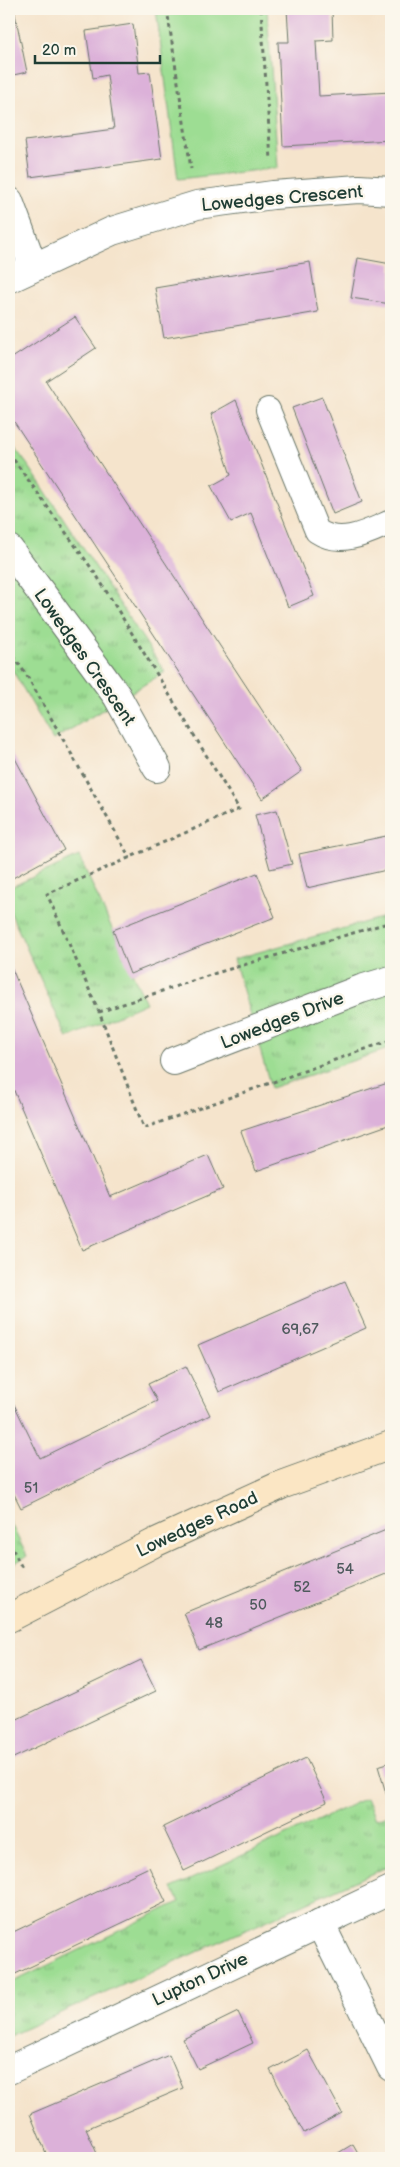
<svg xmlns="http://www.w3.org/2000/svg" width="400" height="2167" viewBox="0 0 400 2167" font-family="'Balsamiq Sans',sans-serif">
  <style>
    .grass { fill: url(#grass-tufts); stroke: #5e8d64 }
    .green { fill: #9ddd93; stroke: #5e8d64 }
    .building { fill: #dcb1d9 }
    .lines { fill: none; stroke-linecap: round; stroke-linejoin: round }
    .lane-casing { stroke: #6a7769; stroke-width: 26 }
    .street-casing { stroke: #6a7769; stroke-width: 30 }
    .secondary-casing { stroke: #6a7769; stroke-width: 30 }
    .path { stroke: #6a7769; stroke-width: 3; stroke-dasharray: 4 4; stroke-linecap: butt }
    .lane { stroke: #fff; stroke-width: 24 }
    .street { stroke: #fff; stroke-width: 28 }
    .secondary { stroke: #fbe6c4; stroke-width: 28 }
    .labels { text-anchor: middle; stroke-width: 5; stroke-linejoin: round; paint-order: stroke }
    .number-label { font-size: 15px; fill: #4e5a5d }
    .street-label { font-size: 18px; fill: #1f3d34; stroke: #fbf7ec }
  </style>
  <defs>
    <pattern id="grass-tufts" width="24" height="20" patternUnits="userSpaceOnUse" patternTransform="scale(1.25)"><rect width="24" height="20" fill="#9ddd93"/><path d="M3 7l-1-3M5 7V3M7 7l1-3M15 17l-1-3M17 17v-4M19 17l1-3" fill="none" stroke="#7fb479"/></pattern>
  </defs>
  <rect width="100%" height="100%" fill="#fbf7ec"/>
  <filter id="ink" filterUnits="userSpaceOnUse"><feTurbulence type="fractalNoise" baseFrequency=".02" numOctaves="2"/><feDisplacementMap in="SourceGraphic" scale="10" xChannelSelector="R" yChannelSelector="G"/><feConvolveMatrix kernelMatrix="1 2 1 2 8 2 1 2 1" color-interpolation-filters="sRGB"/></filter>
  <filter id="wash" filterUnits="userSpaceOnUse"><feTurbulence type="fractalNoise" baseFrequency=".0096" numOctaves="4" result="noise"/><feDisplacementMap in="SourceGraphic" scale="20" xChannelSelector="R" yChannelSelector="G"/><feGaussianBlur stdDeviation="1.12" result="paint"/><feColorMatrix in="noise" values="0 0 0 0 0 0 0 0 0 0 0 0 0 0 0 0 0 1.4 0 .05"/><feComposite in="paint" operator="in"/></filter>
  <g filter="url(#wash)">
    <rect width="100%" height="100%" fill="#f5e4cc"/>
    <g class="grass">
      <path d="M9,440l21,28 135,204 -112,68 -44,-76z"/>
      <path d="M79,856l67,147 -79,35 -58,-129v-21z"/>
      <path d="M391,915v133l-120,40 -37,-129z"/>
      <path d="M9,1520l18,36 -18,10z"/>
      <path d="M366,1798l9,21 16,-5v51l-382,171v-52l170,-82 -7,-14z"/>
    </g>
    <path class="green" d="M156,9h111l11,159 -100,11z"/>
    <g id="blocks">
      <g class="building">
        <path d="M9,9h5l13,63 -18,4z"/>
        <path d="M287,9h45l1,31 -17,1 3,55 72,-4v48l-108,6 -5,-104h11z"/>
        <path d="M133,24l6,49 11,-1 12,87 -132,18 -5,-36 89,-12 -7,-54 -14,3 -7,-47z"/>
        <path d="M358,258l33,6v40l-40,-6z"/>
        <path d="M310,262l8,50 -154,26 -9,-50z"/>
        <path d="M75,317l21,31 -50,33 256,390 -40,28 -253,-385v-54z"/>
        <path d="M322,397l40,105 -29,12 -41,-106z"/>
        <path d="M236,400l78,196 -26,11 -37,-94 -20,9 -20,-36 20,-11 -20,-61z"/>
        <path d="M9,747l55,103 -55,30z"/>
        <path d="M277,810l15,54 -22,5 -15,-54z"/>
        <path d="M391,835v34l-84,19 -8,-34z"/>
        <path d="M257,873l18,44 -145,57 -17,-44z"/>
        <path d="M9,962l101,235 98,-42 15,34 -141,61 -73,-171z"/>
        <path d="M391,1082v42l-135,47 -15,-40z"/>
        <path d="M345,1281l21,47 -147,64 -21,-47z"/>
        <path d="M186,1366l24,49 -189,93 -12,-24v-90l31,64 117,-57 -9,-17z"/>
        <path d="M391,1528v44l-192,78 -15,-37z"/>
        <path d="M141,1660l15,31 -147,69v-37z"/>
        <path d="M306,1758l21,44 -143,69 -21,-44z"/>
        <path d="M391,1762v37l-3,1 -10,-34z"/>
        <path d="M149,1867l17,35 -157,75v-43z"/>
        <path d="M238,2012l15,31 -55,26 -15,-30z"/>
        <path d="M308,2050l34,63 -38,20 -34,-63z"/>
        <path d="M169,2055l14,33 -97,41 13,29h-51l-18,-44z"/>
        <path d="M353,2144l8,14h-31z"/>
      </g>
    </g>
  </g>
  <g filter="url(#ink)">
    <use href="#blocks" fill-opacity="0" stroke="#6a7769" stroke-width="1"/>
    <g class="lines">
      <defs>
        <path id="lane" d="M268,410l49,121c24,16 51,1 74,-9"/>
        <g id="street">
          <path d="M9,201l24,65"/>
          <path d="M9,279l103,-48 85,-26 76,-10 86,-6 32,2"/>
          <path d="M9,549l108,147 40,72"/>
          <path d="M174,1061l187,-72 30,-9"/>
          <path d="M320,1923l71,144"/>
          <path d="M9,2070l382,-180"/>
        </g>
        <path id="secondary" d="M9,1618l145,-75 127,-58 110,-40"/>
      </defs>
      <use href="#lane" class="lane-casing"/>
      <use href="#street" class="street-casing"/>
      <use href="#secondary" class="secondary-casing"/>
      <g class="path">
        <path d="M167,9l24,160"/>
        <path d="M261,9l10,151"/>
        <path d="M9,453l88,123 142,233 -192,85 52,118 45,116 247,-88"/>
        <path d="M9,649l20,30 101,179"/>
        <path d="M99,1012l117,-39 175,-51"/>
        <path d="M9,1542l14,28"/>
      </g>
      <use href="#lane" class="lane"/>
      <use href="#street" class="street"/>
      <use href="#secondary" class="secondary"/>
    </g>
  </g>
  <g class="labels">
    <g class="number-label">
      <text x="300" y="1334">69,67</text>
      <text x="31" y="1493">51</text>
      <text x="345" y="1574">54</text>
      <text x="302" y="1592">52</text>
      <text x="258" y="1610">50</text>
      <text x="214" y="1628">48</text>
    </g>
    <g class="street-label">
      <text transform="translate(282 198) rotate(-5)" y="6">Lowedges Crescent</text>
      <text transform="translate(85 657) rotate(55)" y="6">Lowedges Crescent</text>
      <text transform="translate(282 1020) rotate(-21)" y="6">Lowedges Drive</text>
      <text transform="translate(197 1524) rotate(-25)" y="6">Lowedges Road</text>
      <text transform="translate(200 1979) rotate(-25)" y="6">Lupton Drive</text>
    </g>
  </g>
  <rect width="400" height="2167" fill="none" stroke="#fbf7ec" stroke-width="30"/>
  <path d="M35 55v8h125v-8" fill="none" stroke="#1f3d34" stroke-width="2.5"/>
  <text x="42" y="55" font-size="15" fill="#1f3d34" stroke="#fbf7ec" stroke-width="4" paint-order="stroke">20 m</text>
</svg>
